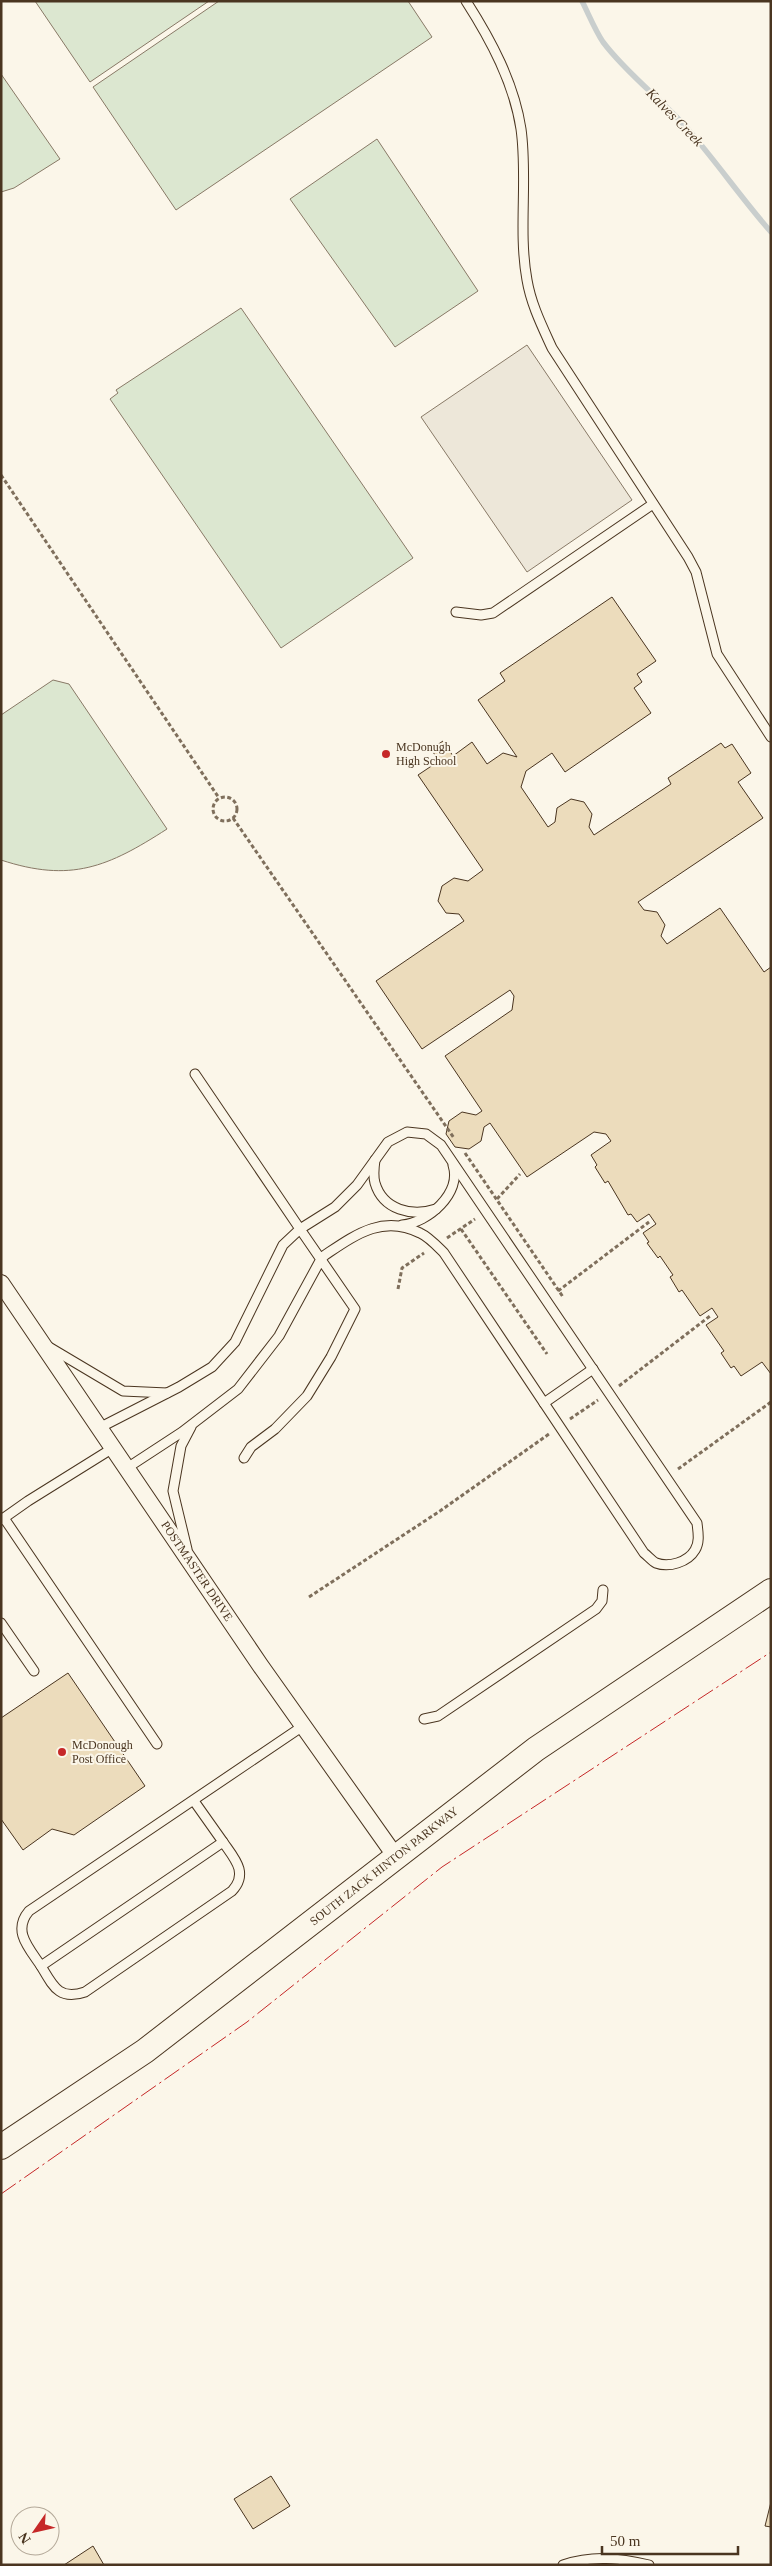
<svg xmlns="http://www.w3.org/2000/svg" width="772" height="2566" viewBox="0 0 772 2566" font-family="Georgia,serif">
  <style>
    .green { fill: #dce7d0; stroke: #887966 }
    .parking { fill: #ede7d9; stroke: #887966 }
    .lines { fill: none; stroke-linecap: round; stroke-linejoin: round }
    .stream { stroke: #c9cecd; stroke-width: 5.5 }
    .building { fill: #ecdcbc; stroke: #4a3520 }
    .service-casing { stroke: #4a3520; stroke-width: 11 }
    .minor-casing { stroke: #4a3520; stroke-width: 18 }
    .secondary-casing { stroke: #4a3520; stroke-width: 26 }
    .path { stroke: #7f6f5c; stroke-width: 3; stroke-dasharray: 4 2.5; stroke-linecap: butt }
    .service { stroke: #fbf6e9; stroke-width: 9 }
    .minor { stroke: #fbf6e9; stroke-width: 16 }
    .secondary { stroke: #fbf6e9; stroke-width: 24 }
    .power { stroke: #c62828; stroke-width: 1; stroke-dasharray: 18 4 2.5 4; stroke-linecap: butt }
    .poi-dot { fill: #c62828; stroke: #fbf6e9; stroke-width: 2 }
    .labels { text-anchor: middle; stroke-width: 4; stroke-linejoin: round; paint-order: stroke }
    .poi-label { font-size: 12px; fill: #4a3520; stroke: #fbf6e9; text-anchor: start }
    .street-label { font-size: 12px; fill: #4a3520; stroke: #fbf6e9 }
    .water-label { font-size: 14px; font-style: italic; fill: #4a3520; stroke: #fbf6e9 }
  </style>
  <rect width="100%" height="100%" fill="#fbf6e9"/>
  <g class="green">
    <path d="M35,1h174l-119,81z"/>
    <path d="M219,1h189l24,36 -256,173 -83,-123z"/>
    <path d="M1,74l59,85 -46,29 -13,4z"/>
    <path d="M377,139l101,152 -83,56 -105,-148z"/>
    <path d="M241,308l172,250 -132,90 -171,-249 8,-6 -2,-3z"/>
    <path d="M53,680l16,4 98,145c-59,38 -96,54 -166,31v-145z"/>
  </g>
  <path class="parking" d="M527,345l105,155 -105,72 -106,-155z"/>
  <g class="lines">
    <path class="stream" d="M582,1c7,14 13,29 21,41 24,32 57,56 83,85 30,34 55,71 85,105"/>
  </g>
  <g class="building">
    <path d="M612,597l44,64 -19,13 5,8 -8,6 17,25 -86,59 -13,-19 -26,18 -5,16 27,40 7,-5 2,-14 14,-9 13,3 8,12 -3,13 5,8 77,-51 -3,-6 53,-35 4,5 7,-4 19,29 -13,9 25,36 -125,84 6,8 13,2 8,13 -4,11 6,8 53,-36 44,64 7,-5v407l-9,-12 -21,14 -7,-10 -3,2 -10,-15 3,-2 -18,-26 12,-8 -6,-9 -12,8 -18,-26 -3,2 -9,-15 3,-2 -13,-19 -2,2 -11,-15 2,-1 -6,-9 13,-9 -7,-10 -12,8 -6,-8 -3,1 -20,-34 -3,2 -10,-16 2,-2 -6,-10 20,-14 -5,-7 -12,-2 -67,45 -37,-54 -6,4 -3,14 -12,8 -14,-2 -9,-13 3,-13 13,-9 14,3 6,-4 -37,-55 67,-46 2,-14 -4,-6 -88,59 -46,-68 88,-60 -5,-7 -13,-1 -8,-12 4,-15 12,-8 14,3 15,-11 -65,-95 21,-14 -8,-12 12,-8 10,15 19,-14 15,22 16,-11 14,4 -39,-57 27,-19 -5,-8z"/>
    <path d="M68,1673l77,113 -71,49 -22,-6 -29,21 -22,-31v-101z"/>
    <path d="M271,2476l19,30 -37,23 -19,-30z"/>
    <path d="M771,2502v25l-6,-1z"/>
    <path d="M93,2546l11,19h-40z"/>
  </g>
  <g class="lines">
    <defs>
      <g id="service">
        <path d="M466,1c25,39 48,82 55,128 7,50 -3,102 6,151 4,24 15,46 25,68l136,209 8,15 21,82 54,83"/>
        <path d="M456,612l25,3 12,-2 160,-109"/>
        <path d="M375,1160c-1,7 -2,16 0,23 8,27 37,34 61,26"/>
        <path d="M402,1225c26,-2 60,-32 51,-60"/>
        <path d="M49,1347l74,44 44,2"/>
        <path d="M544,1403l49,-34"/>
        <path d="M99,1428l80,-41 33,-20 23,-25 48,-97 17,-16 -105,-155"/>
        <path d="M127,1468l55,-36 56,-43 41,-53 42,-77 4,-4c30,-20 58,-41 95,-22 9,4 17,13 24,20l200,300c4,3 8,8 12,10 13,5 32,-1 39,-13 5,-8 3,-18 2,-27l-256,-378 -15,-11 -19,-2 -19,10 -31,43 -22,22 -35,22 55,80 -24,48 -24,39 -32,33 -24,18 -7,11"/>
        <path d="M4,1518l153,226"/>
        <path d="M1,1520l27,-19 85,-53"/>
        <path d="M187,1549l-14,-58 8,-45 10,-19"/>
        <path d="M1,1623l33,48"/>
        <path d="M424,1719l14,-3 158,-107 6,-8 1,-11"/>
        <path d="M194,1801l29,41 -182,124c-12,-18 -29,-35 -12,-55l274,-185"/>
        <path d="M41,1966c12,20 18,35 44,26l147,-101c17,-18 2,-33 -9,-49"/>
        <path d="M563,2565c30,-10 56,-7 86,0"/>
      </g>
      <path id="minor" d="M1,1283l259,382 136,192"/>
      <path id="secondary" d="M1,2147l144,-96 391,-302 235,-158"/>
    </defs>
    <use href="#service" class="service-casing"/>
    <use href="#minor" class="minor-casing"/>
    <use href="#secondary" class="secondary-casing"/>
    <g class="path">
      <path d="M1,475l218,323"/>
      <circle cx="225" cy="809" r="12"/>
      <path d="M233,818l221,320"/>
      <path d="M465,1153l98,144"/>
      <path d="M497,1199l23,-25"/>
      <path d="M461,1229l86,125"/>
      <path d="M447,1238l28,-19"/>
      <path d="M398,1289l4,-21 22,-15"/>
      <path d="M558,1291l91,-69"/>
      <path d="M619,1386l91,-70"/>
      <path d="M570,1419l28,-19"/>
      <path d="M678,1469l93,-67"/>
      <path d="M309,1597l131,-86 109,-77"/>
    </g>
    <use href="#service" class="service"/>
    <use href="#minor" class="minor"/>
    <use href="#secondary" class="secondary"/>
    <path class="power" d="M1,2194l246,-172 195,-155 329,-215"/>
  </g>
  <g class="poi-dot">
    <circle cx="386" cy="754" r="5"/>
    <circle cx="62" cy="1752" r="5"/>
  </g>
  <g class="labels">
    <g class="poi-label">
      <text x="396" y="751">McDonugh<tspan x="396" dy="14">High School</tspan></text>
      <text x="72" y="1749">McDonough<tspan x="72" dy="14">Post Office</tspan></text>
    </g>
    <g class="street-label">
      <text transform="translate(197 1571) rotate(56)" y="4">POSTMASTER DRIVE</text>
      <text transform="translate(384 1866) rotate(-38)" y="4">SOUTH ZACK HINTON PARKWAY</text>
    </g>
    <g class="water-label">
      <text transform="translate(675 117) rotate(46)" y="5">Kalves Creek</text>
    </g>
  </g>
  <rect width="772" height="2566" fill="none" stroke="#4a3520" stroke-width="5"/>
  <g transform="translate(35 2531) rotate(236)"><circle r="24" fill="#fbf6e9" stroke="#b4a999"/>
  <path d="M0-4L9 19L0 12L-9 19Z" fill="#c62828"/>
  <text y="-8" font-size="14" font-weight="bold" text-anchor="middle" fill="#4a3520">N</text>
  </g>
  <path d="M602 2546v8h136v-8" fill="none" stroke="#4a3520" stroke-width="2.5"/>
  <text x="610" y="2546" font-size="15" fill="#4a3520" stroke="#fbf6e9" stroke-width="4" paint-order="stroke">50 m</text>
</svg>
